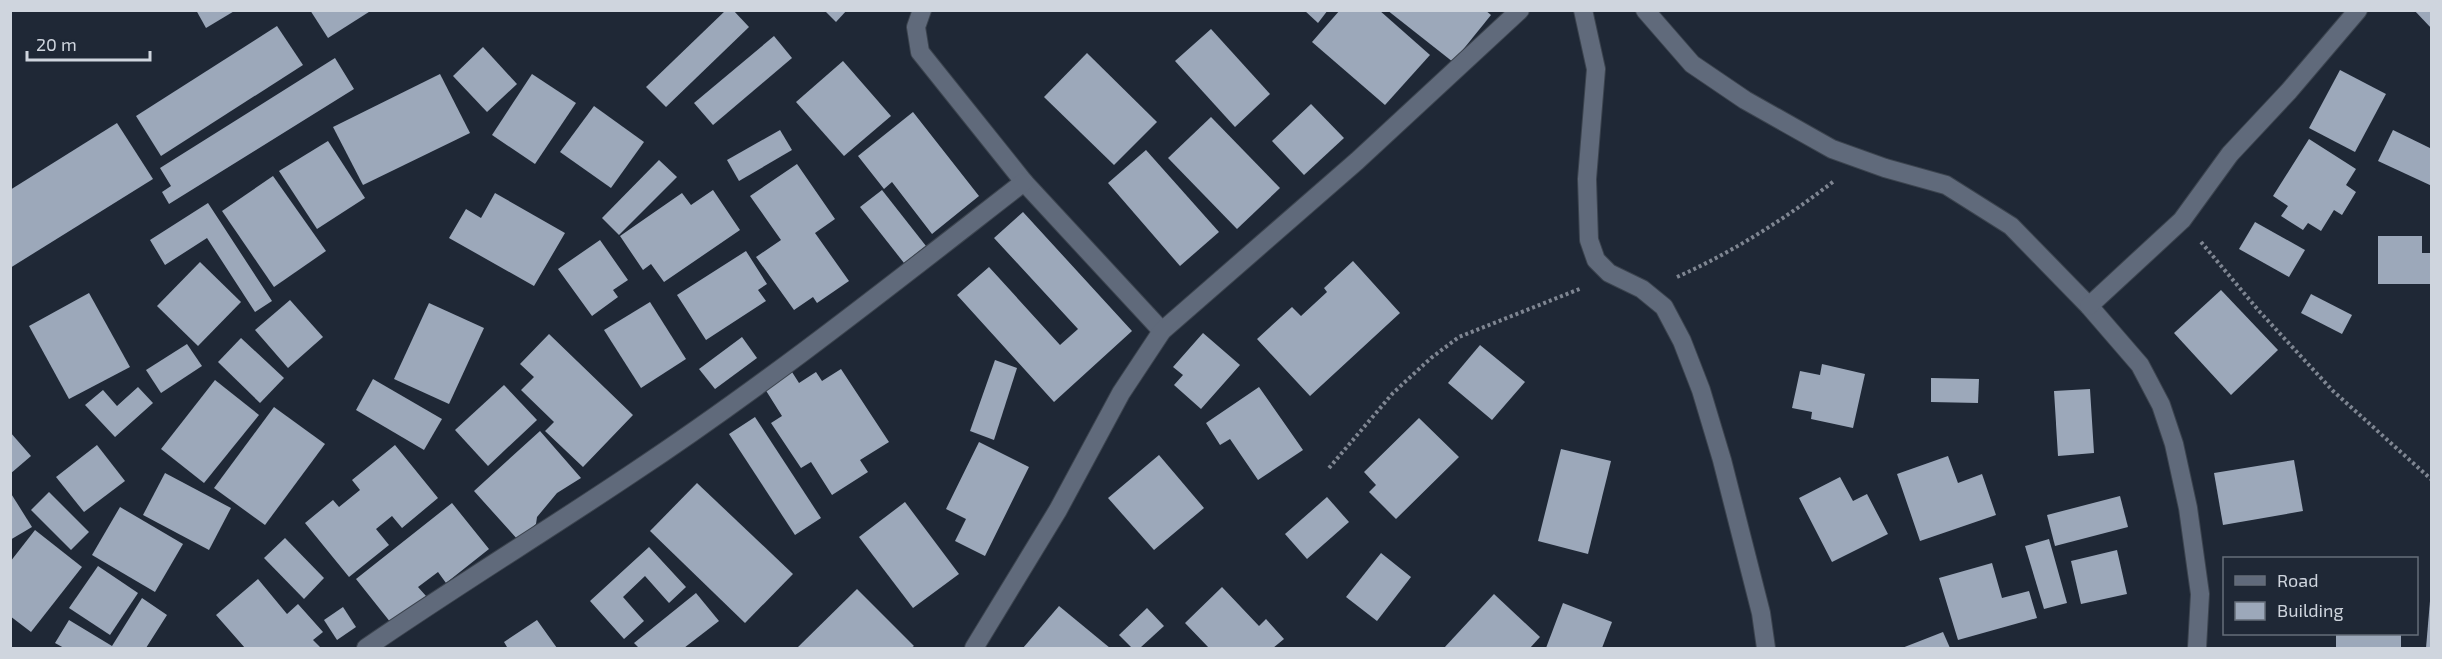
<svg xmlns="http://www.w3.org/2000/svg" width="2442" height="659" viewBox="0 0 2442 659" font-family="'Exo 2',sans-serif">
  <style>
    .building { fill: #9ca8ba }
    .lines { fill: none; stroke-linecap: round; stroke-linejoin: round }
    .street-casing { stroke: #3c444f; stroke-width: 20 }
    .path { stroke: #7f8692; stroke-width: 4; stroke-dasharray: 3 3; stroke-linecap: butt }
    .street { stroke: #606a7b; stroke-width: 18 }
  </style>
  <rect width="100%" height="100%" fill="#1f2836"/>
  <g class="building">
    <path d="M196,10h40l-30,18z"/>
    <path d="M310,10h62l-44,28z"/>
    <path d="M726,10h7l16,17 -83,80 -20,-20z"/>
    <path d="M824,10h23l-11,12z"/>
    <path d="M1304,10h24l-10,13z"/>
    <path d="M1340,10h39l51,45 -45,50 -73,-63z"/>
    <path d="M1387,10h98l6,5 -38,47z"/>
    <path d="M2414,10h18v19z"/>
    <path d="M277,26l26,39 -142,91 -25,-40z"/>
    <path d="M1211,29l59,65 -35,33 -60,-66z"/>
    <path d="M774,36l18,22 -79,67 -19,-22z"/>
    <path d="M483,47l34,37 -30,28 -34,-36z"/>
    <path d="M1087,53l70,69 -43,43 -70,-68z"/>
    <path d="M335,58l19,31 -185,115 -7,-12 9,-6 -11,-18z"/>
    <path d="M843,61l48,55 -47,40 -48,-54z"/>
    <path d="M2340,70l46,24 -31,58 -46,-24z"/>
    <path d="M440,74l30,59 -107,52 -30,-58z"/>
    <path d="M532,74l44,29 -41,61 -43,-29z"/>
    <path d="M1311,104l33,34 -40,37 -32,-34z"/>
    <path d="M594,106l50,36 -33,46 -51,-36z"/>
    <path d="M913,112l66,84 -47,38 -40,-52 -8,7 -26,-33z"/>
    <path d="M1211,117l69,71 -43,41 -69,-71z"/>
    <path d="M117,123l36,56 -143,89v-78z"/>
    <path d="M780,130l12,20 -53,31 -12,-21z"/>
    <path d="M2393,130l39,19v37l-54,-25z"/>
    <path d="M2309,139l47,30 -10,16 10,7 -14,23 -8,-5 -13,21 -13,-8 -5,7 -22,-14 7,-10 -15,-10z"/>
    <path d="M328,141l37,57 -48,31 -38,-58z"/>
    <path d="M1146,150l73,82 -39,34 -72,-83z"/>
    <path d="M659,160l18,17 -58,58 -17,-17z"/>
    <path d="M797,164l38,55 -20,14 34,48 -32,22 -4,-6 -19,13 -38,-53 25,-17 -31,-44z"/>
    <path d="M273,176l53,75 -52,36 -52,-76z"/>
    <path d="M713,190l27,40 -76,52 -13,-18 -8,6 -23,-34 62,-43 9,12z"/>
    <path d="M882,190l44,56 -22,17 -44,-56z"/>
    <path d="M495,193l70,40 -31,53 -85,-48 17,-29 15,9z"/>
    <path d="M208,203l64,98 -17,11 -48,-74 -42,27 -15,-25z"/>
    <path d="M1023,212l109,119 -78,71 -97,-107 32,-28 71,78 18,-16 -84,-91z"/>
    <path d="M2255,222l50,28 -16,27 -50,-28z"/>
    <path d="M2378,236h44v17h10v31h-54z"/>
    <path d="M600,240l28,40 -15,10 5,7 -26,19 -34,-47z"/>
    <path d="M746,251l21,33 -9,6 8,11 -60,39 -29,-45z"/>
    <path d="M1353,261l47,52 -90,83 -53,-57 35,-32 9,9 26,-24 -3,-4z"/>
    <path d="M200,262l41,40 -43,44 -41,-40z"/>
    <path d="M2221,290l57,60 -47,45 -57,-62z"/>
    <path d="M89,293l41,74 -61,32 -40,-73z"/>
    <path d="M2311,294l41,21 -10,19 -41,-21z"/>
    <path d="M290,300l33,37 -35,31 -33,-38z"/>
    <path d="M650,302l36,57 -45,29 -37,-58z"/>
    <path d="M429,303l55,25 -35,76 -55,-25z"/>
    <path d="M1203,333l37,32 -39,44 -27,-24 9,-10 -10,-8z"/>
    <path d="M549,334l84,81 -50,52 -38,-36 9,-9 -33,-32 13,-13 -14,-13z"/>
    <path d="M742,337l15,21 -42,31 -16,-20z"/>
    <path d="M241,338l43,40 -24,25 -42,-41z"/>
    <path d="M187,344l15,22 -41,27 -15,-23z"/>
    <path d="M1480,345l45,37 -33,38 -44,-37z"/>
    <path d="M995,360l22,8 -23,72 -24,-9z"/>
    <path d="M1822,364l43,10 -12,54 -42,-9 1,-7 -20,-4 8,-37 20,4z"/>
    <path d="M841,369l48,73 -29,18 8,12 -36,23 -21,-33 -10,6 -30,-45 11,-7 -17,-27 27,-17 7,11 17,-11 6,9z"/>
    <path d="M1931,378l48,1 -1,24 -47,-1z"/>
    <path d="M373,379l69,40 -18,31 -68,-40z"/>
    <path d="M215,380l44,35 -55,68 -43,-34z"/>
    <path d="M504,385l33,35 -49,46 -33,-36z"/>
    <path d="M138,387l15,16 -38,34 -30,-32 18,-15 14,16z"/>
    <path d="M1259,387l44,63 -45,30 -28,-41 -10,6 -14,-22z"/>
    <path d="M2090,389l4,64 -36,3 -4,-65z"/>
    <path d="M274,407l51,37 -60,81 -51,-37z"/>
    <path d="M755,417l66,101 -26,17 -66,-101z"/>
    <path d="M1419,418l40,39 -63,62 -27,-27 7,-7 -12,-13z"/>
    <path d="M540,431l41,47 -24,15 -20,24 -1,7 -18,16 -44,-49z"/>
    <path d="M10,432l21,24 -21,18z"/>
    <path d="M979,442l50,25 -44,89 -30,-15 11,-22 -20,-10z"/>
    <path d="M97,445l28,36 -41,31 -28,-35z"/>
    <path d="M395,445l43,53 -36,30 -10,-12 -16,13 13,16 -40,32 -44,-54 28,-23 6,7 21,-17 -8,-10z"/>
    <path d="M1561,449l50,12 -23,93 -50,-13z"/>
    <path d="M1159,455l45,53 -50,42 -46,-52z"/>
    <path d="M1948,456l10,27 24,-9 14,41 -76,26 -23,-67z"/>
    <path d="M2294,460l9,51 -80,14 -9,-52z"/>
    <path d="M165,473l66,35 -22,42 -66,-35z"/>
    <path d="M1840,477l13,24 14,-7 21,40 -56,28 -33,-64z"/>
    <path d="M697,483l96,91 -48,49 -95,-92z"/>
    <path d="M10,492l22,35 -22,13z"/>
    <path d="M49,492l40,40 -18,18 -40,-40z"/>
    <path d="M2120,496l8,31 -73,19 -8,-31z"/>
    <path d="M1327,497l22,25 -42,37 -22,-25z"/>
    <path d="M905,502l54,72 -46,34 -54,-71z"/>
    <path d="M452,503l37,46 -43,34 -8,-11 -20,15 8,9 -35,27 -35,-44z"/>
    <path d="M120,507l63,37 -28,48 -63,-37z"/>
    <path d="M35,530l47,37 -51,65 -21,-16v-54z"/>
    <path d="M285,538l39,40 -20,21 -40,-41z"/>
    <path d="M2049,539l18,64 -23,6 -19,-63z"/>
    <path d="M649,547l37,40 -17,16 -24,-27 -22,21 21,24 -20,18 -34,-38z"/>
    <path d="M2117,550l10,44 -46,10 -10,-43z"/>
    <path d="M1381,553l30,24 -34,44 -31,-24z"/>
    <path d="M1992,563l10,35 27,-7 8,27 -79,22 -19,-62z"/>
    <path d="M98,566l40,27 -28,42 -41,-27z"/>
    <path d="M258,579l29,35 11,-10 25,28 -10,8 8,8h-76l-29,-33z"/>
    <path d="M1222,587l37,39 7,-7 18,20 -11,9h-64l-24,-25z"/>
    <path d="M857,589l57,57 -3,2h-114z"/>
    <path d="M696,593l23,28 -35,27h-45l-5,-5z"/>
    <path d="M1494,594l46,43 -10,11h-86z"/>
    <path d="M142,598l25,17 -21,33h-82l-9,-5 14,-23 43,26z"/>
    <path d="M2430,601l2,47h-6z"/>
    <path d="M1563,603l49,19 -10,26h-56z"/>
    <path d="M1059,606l51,42h-87z"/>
    <path d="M343,607l13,20 -19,13 -13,-20z"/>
    <path d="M1147,608l17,18 -24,22h-8l-13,-13z"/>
    <path d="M537,620l20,28h-52l2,-1 -3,-5z"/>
    <path d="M1943,632l7,16h-48z"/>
    <rect x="2336" y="634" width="65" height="14"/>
  </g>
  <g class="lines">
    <defs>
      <g id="street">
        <path d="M922,10l-6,17 4,25 104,130 138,149"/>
        <path d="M1583,10l13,59 -9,110 2,61 7,20 13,13 33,16 22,18 18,34 19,49 21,70 39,153 5,35"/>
        <path d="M1645,10l47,54 53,36 87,49 53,19 61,17 65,41 78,80 51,59 21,40 13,39 14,64 12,86 -3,54"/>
        <path d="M2089,306l93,-86 48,-66 59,-63 69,-81"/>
        <path d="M366,648c87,-60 177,-115 265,-174 136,-90 264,-192 393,-292"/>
        <path d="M974,648l84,-138 63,-117 41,-62 195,-170 163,-151"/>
      </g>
    </defs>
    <use href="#street" class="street-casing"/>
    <g class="path">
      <path d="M2201,242l58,69 74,80 99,89"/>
      <path d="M1677,277c56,-25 108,-58 157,-96"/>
      <path d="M1329,468l64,-75 38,-35 28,-21 123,-49"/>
    </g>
    <use href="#street" class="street"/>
  </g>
  <rect width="2442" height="659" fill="none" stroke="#cfd5de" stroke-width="24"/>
  <rect x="2223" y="557" width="195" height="78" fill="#1f2836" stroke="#656d79" stroke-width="1.5"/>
  <rect x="2235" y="576" width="30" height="9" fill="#606a7b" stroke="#656d79" stroke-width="1.5"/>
  <text x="2277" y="587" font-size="18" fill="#cfd5de">Road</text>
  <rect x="2235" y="602" width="30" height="18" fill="#9ca8ba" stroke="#656d79" stroke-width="1.5"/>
  <text x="2277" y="617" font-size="18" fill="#cfd5de">Building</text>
  <path d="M27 51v9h123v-9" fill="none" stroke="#cfd5de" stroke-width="3"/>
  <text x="36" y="51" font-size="18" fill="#cfd5de" stroke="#1f2836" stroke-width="4.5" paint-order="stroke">20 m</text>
</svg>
